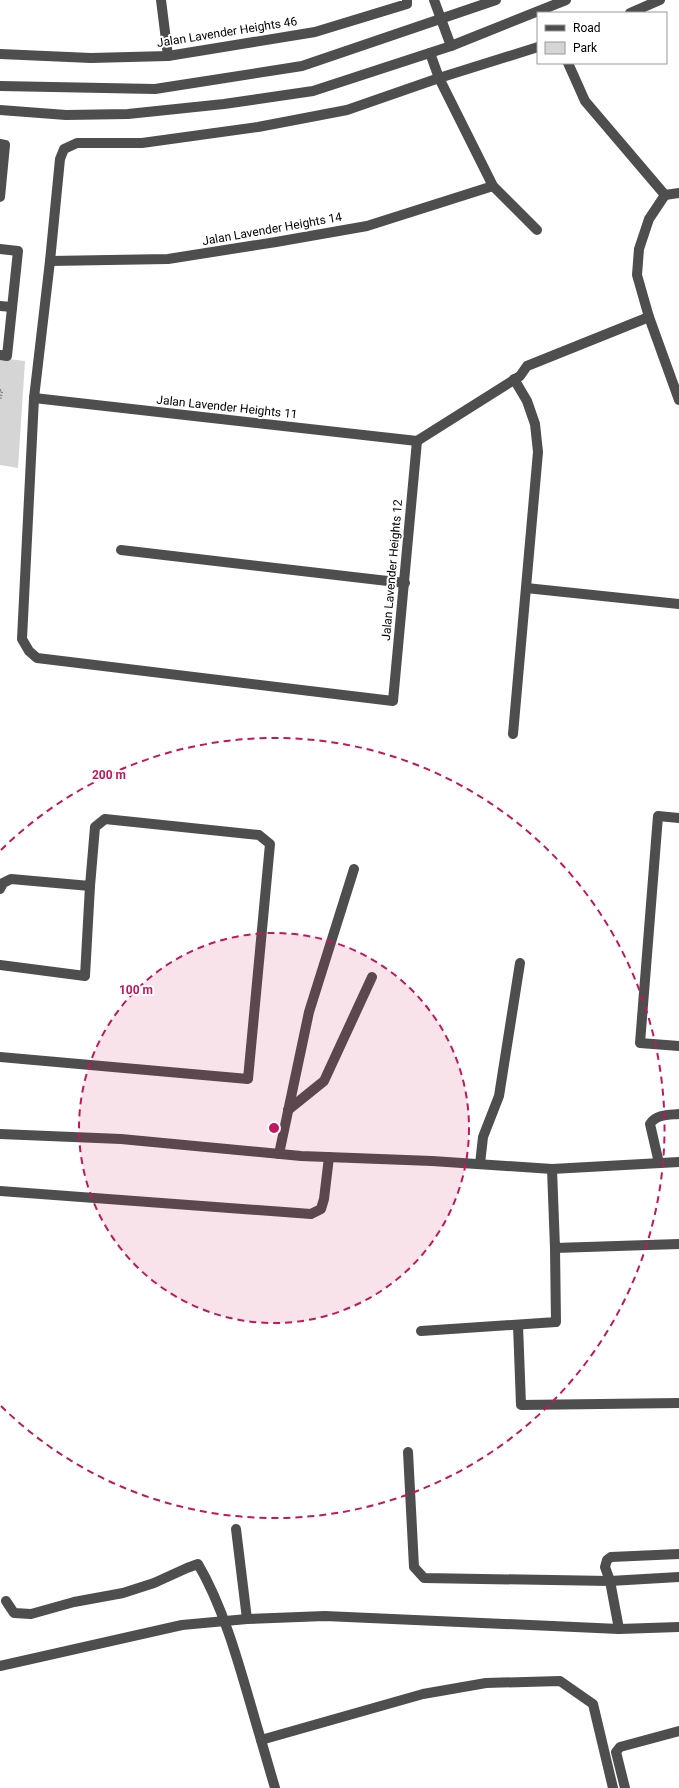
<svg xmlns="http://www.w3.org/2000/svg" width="679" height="1788" viewBox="0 0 679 1788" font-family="Roboto,sans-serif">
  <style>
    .green { fill: #d5d5d5 }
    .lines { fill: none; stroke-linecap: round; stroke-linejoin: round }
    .path { stroke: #707070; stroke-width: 2.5; stroke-dasharray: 1 2; stroke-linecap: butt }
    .minor { stroke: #4e4e4e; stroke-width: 10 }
    .ring { fill: none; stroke: #c2185b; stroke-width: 2; stroke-dasharray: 7 5 }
    .labels { text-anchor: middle; stroke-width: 4; stroke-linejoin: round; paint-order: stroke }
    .street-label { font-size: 12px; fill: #000; stroke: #fff }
    .centre { fill: #c2185b; stroke: #fff; stroke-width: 2 }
    .ring-label { font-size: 12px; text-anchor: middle; font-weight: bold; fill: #c2185b; stroke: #fff; stroke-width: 4; stroke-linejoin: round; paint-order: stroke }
  </style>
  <rect width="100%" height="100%" fill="#fff"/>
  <path class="green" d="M0,358l25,3 -7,107 -18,-3z"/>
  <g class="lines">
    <path class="path" d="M0,390l2,1 -2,9"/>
    <g class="minor">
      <path d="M161,0l7,56"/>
      <path d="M434,0l17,46"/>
      <path d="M630,13l30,-13"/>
      <path d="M430,53l9,25 54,108 44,44"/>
      <path d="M0,54l91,4 77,-2 147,-24 92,-28v-4"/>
      <path d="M568,63l17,38 80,94"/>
      <path d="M0,86l155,3 147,-23 194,-66"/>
      <path d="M0,110l66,5 62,-1 96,-10 89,-13 138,-45 115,-46"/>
      <path d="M0,144l5,1 -5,52"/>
      <path d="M679,193l-14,2 -16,24 -10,30 -2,26 12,42 30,83"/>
      <path d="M0,249l18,2 -11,105 -7,-1"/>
      <path d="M50,261l118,-2 108,-17 91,-16 126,-40"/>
      <path d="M0,306l12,1"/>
      <path d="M34,398l383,43"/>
      <path d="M417,441l-24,260 -356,-43 -8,-7 -7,-12 12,-241 16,-137 10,-102 4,-10 13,-6h65l116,-16 89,-17 92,-32 99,-31"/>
      <path d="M417,441l103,-65 7,-10 122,-49"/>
      <path d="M121,550l284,33"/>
      <path d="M526,588l153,16"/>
      <path d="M513,734l25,-282 -3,-28 -8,-23 -13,-22"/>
      <path d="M679,818l-21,-2 -18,227 39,3"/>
      <path d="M0,889l3,-6 8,-4 79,7 5,-59 10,-8 154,16 11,9 -22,235 -248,-22"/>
      <path d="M0,965l85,11 5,-90"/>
      <path d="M288,1110l36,-29 48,-104"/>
      <path d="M0,1134l121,5 180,17 131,5 120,8 127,-7"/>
      <path d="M279,1154l30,-142 45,-143"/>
      <path d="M659,1163l-9,-39c6,-10 19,-9 29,-10"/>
      <path d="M480,1164l3,-27 16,-41 21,-133"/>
      <path d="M552,1169l3,79 124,-4"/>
      <path d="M0,1191l311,23 10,-5 3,-10 5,-42"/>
      <path d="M518,1325l3,80 158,-2"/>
      <path d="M421,1331l135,-9 -1,-74"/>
      <path d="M408,1452l6,115 10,11 186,3 9,48"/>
      <path d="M236,1529l11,90"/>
      <path d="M679,1554l-68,3 -4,3 -2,7 5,14 69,-4"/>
      <path d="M6,1601l8,12 17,1 43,-12 49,-9 31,-10 33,-15 11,-4c30,51 46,120 63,176l162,-46 63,-11 74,-2 33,23 20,84"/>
      <path d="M0,1666l182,-41 65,-6 78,-3 294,13 60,-2"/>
      <path d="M261,1740l14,48"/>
      <path d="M625,1788l-9,-36 4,-5 59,-16"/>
    </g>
  </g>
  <circle cx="274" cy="1128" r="195" fill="#c2185b" fill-opacity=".12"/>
  <g class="ring">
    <circle cx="274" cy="1128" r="195"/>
    <path d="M1 850A390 390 0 1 1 1 1406"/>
  </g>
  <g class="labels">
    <g class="street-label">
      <text transform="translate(227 32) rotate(-9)" y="4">Jalan Lavender Heights 46</text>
      <text transform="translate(272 229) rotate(-10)" y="4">Jalan Lavender Heights 14</text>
      <text transform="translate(227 407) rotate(6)" y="4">Jalan Lavender Heights 11</text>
      <text transform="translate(392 570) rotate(-85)" y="4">Jalan Lavender Heights 12</text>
    </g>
  </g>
  <circle cx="274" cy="1128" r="6" class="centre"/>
  <g class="ring-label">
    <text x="109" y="779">200 m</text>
    <text x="136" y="994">100 m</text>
  </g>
  <rect x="537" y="12" width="130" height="52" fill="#ffffff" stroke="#999999"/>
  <rect x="545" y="25" width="20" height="6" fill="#4e4e4e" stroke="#999999"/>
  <text x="573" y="32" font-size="12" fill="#000000">Road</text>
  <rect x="545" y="42" width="20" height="12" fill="#d5d5d5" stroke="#999999"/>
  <text x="573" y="52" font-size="12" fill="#000000">Park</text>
</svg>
